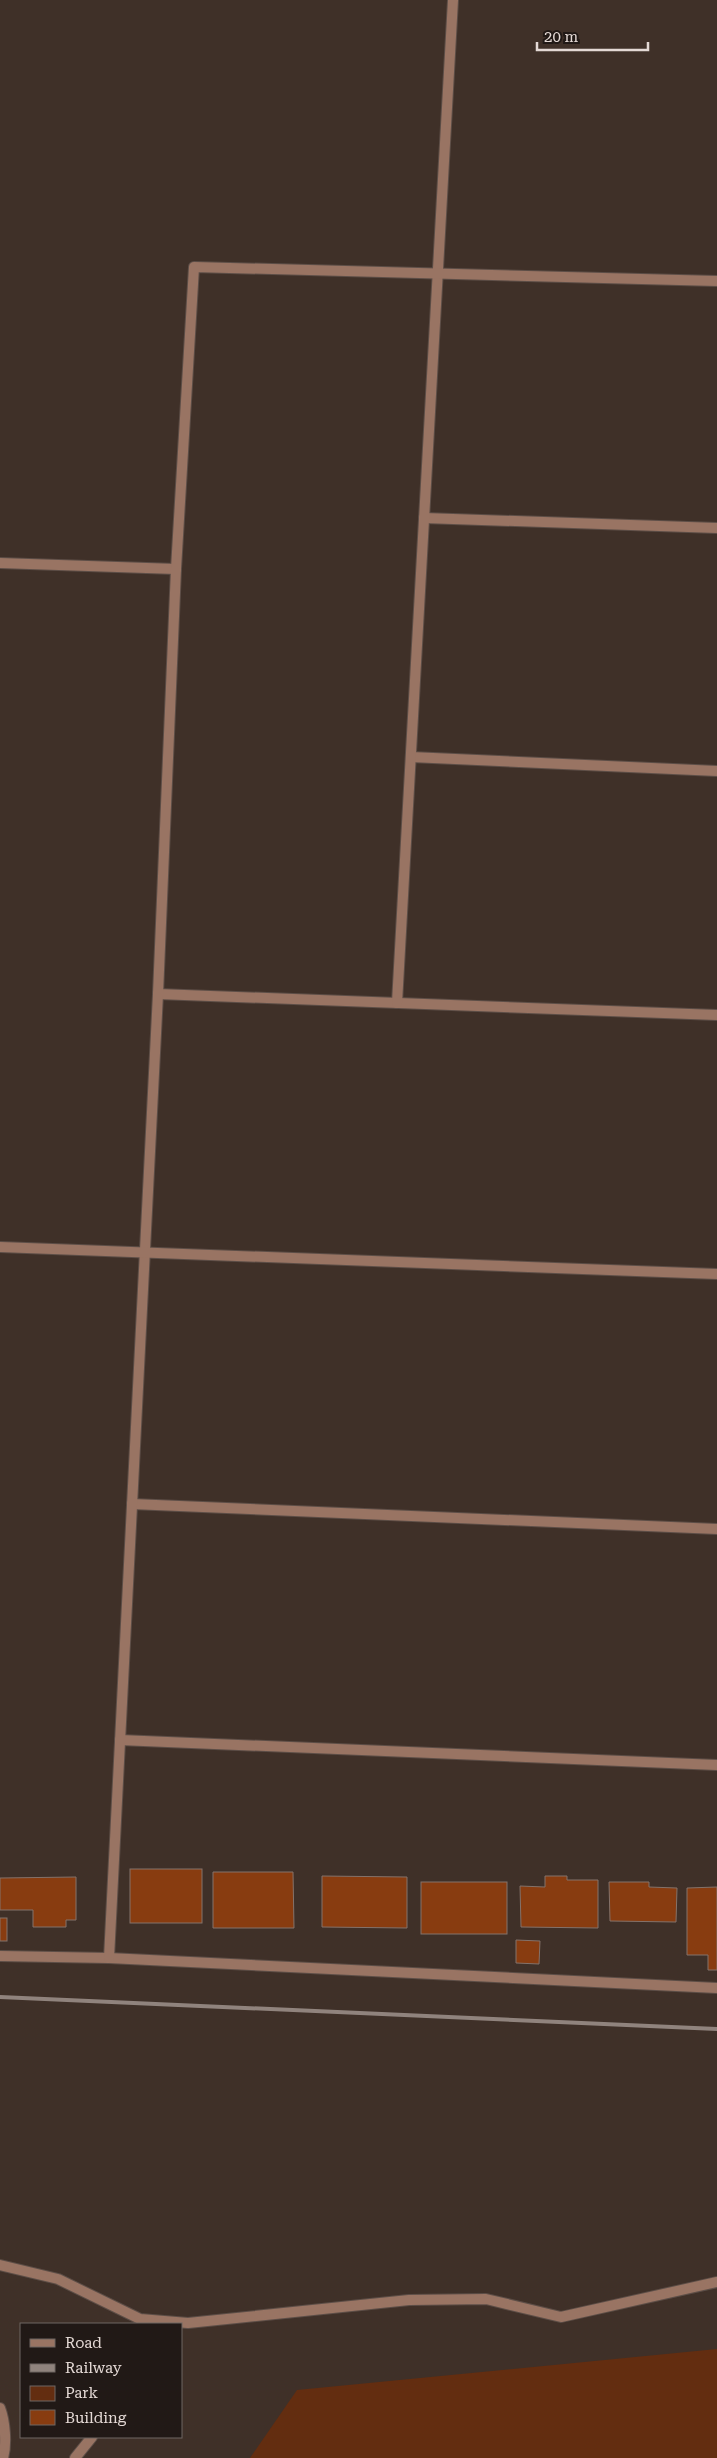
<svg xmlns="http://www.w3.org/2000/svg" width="717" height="2458" viewBox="0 0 717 2458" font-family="'Roboto Serif',serif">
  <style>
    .green { fill: #632d10 }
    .building { fill: #883c10; stroke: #84726a }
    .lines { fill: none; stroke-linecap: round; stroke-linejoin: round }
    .minor-casing { stroke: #5d4e47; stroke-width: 12 }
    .tertiary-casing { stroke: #5d4e47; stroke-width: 12 }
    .minor { stroke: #997463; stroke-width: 10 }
    .tertiary { stroke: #997463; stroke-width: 10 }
    .rail { stroke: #90837d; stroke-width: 4 }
  </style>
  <rect width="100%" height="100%" fill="#3f3028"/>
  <path class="green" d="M717,2349v109h-467l47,-68z"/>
  <g class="building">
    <rect x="130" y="1869" width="72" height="54"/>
    <path d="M213,1872h80l1,56h-81z"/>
    <path d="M322,1876l85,1v51l-85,-1z"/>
    <path d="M545,1876h22v4h31v48l-77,-1 -1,-41 25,1z"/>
    <path d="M76,1877v43h-10v7h-33v-17h-33v-32z"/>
    <rect x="421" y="1882" width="86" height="52"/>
    <path d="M609,1882h40v5l28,1 -1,34 -66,-1z"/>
    <path d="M717,1887v83h-9v-15h-21v-67z"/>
    <rect x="0" y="1918" width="7" height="23"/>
    <path d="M516,1940l24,1 -1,23 -23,-1z"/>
  </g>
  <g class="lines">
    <defs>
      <g id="minor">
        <path d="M424,518l293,10"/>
        <path d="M0,563l176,6"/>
        <path d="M411,757l306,14"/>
        <path d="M158,994l559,21"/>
        <path d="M397,1003l56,-1003"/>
        <path d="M132,1504l585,25"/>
        <path d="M120,1740l597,25"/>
        <path d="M0,1956l109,2 608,30"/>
        <path d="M109,1958l49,-964 18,-425 18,-302 523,14"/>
        <path d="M0,2265l58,14 82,40 48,4 221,-23 77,-1 75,18 156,-35"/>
        <path d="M75,2458l17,-21"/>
      </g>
      <g id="tertiary">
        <path d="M0,1247l717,27"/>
        <path d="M0,2408c5,13 7,36 3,50"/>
      </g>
    </defs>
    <use href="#minor" class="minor-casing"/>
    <use href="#tertiary" class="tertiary-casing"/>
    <use href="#minor" class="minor"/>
    <use href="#tertiary" class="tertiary"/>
    <path class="rail" d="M0,1997l717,32"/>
  </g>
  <rect x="20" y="2323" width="162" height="115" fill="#211916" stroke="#6f6662"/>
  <rect x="30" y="2339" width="25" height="8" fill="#997463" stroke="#6f6662"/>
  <text x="65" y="2348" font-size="15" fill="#e4d9d5">Road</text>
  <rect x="30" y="2364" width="25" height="8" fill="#90837d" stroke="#6f6662"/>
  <text x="65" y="2373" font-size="15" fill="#e4d9d5">Railway</text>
  <rect x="30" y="2386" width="25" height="15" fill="#632d10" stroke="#6f6662"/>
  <text x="65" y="2398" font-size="15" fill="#e4d9d5">Park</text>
  <rect x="30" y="2410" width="25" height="15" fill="#883c10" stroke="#6f6662"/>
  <text x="65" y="2423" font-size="15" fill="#e4d9d5">Building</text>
  <path d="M537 42v8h111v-8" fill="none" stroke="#e4d9d5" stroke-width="2.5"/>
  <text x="544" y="42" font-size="15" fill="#e4d9d5" stroke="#211916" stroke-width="4" paint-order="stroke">20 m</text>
</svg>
